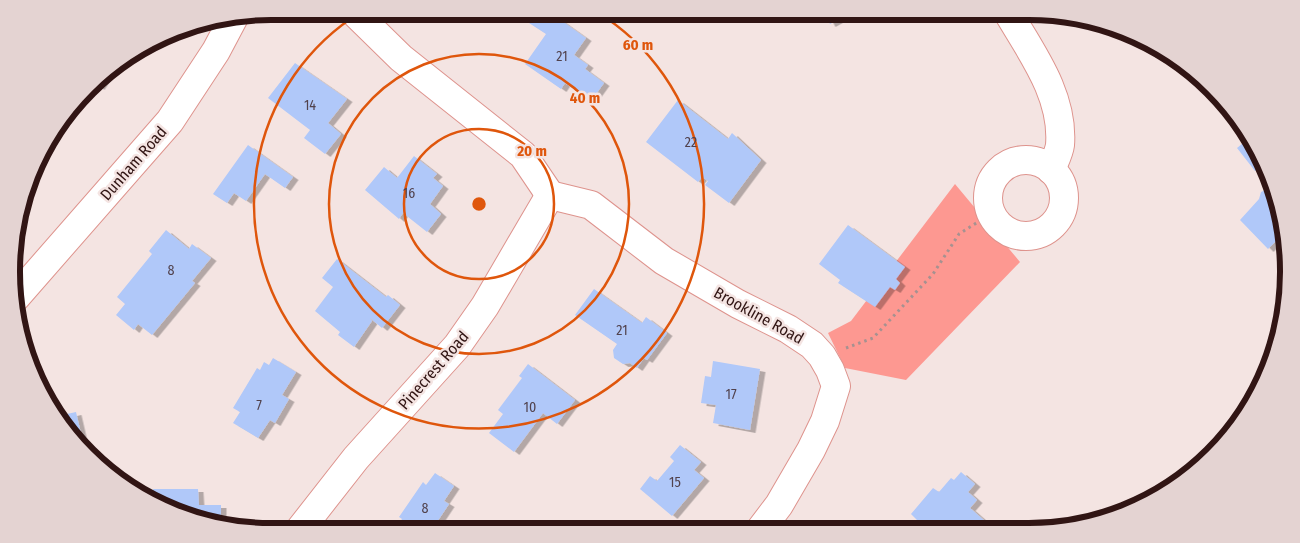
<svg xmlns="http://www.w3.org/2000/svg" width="1300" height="543" viewBox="0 0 1300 543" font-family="'Fira Sans Condensed',sans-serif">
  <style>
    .forest { fill: #fd9891 }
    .building { fill: #b0c8f9; filter: url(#shadow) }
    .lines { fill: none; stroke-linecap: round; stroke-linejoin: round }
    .minor-casing { stroke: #de938d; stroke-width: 30 }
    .path { stroke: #a69190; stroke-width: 3; stroke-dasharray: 2.5 4; stroke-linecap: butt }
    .minor { stroke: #fff; stroke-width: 28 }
    .ring { fill: none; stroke: #df560c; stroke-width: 2.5 }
    .labels { text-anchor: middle; stroke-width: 5; stroke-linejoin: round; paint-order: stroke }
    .number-label { font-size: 14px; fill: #51424d }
    .street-label { font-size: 16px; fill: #311514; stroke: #f4e4e2 }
    .rim { fill: none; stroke: #311514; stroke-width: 6 }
    .centre { fill: #df560c; stroke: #f4e4e2; stroke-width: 2.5 }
    .ring-label { font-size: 15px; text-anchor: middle; font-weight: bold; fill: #df560c; stroke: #f4e4e2; stroke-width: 5; stroke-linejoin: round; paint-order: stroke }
  </style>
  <defs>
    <filter id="shadow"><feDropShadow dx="5.5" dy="3" stdDeviation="0" flood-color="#0004"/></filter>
  </defs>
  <rect width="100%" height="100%" fill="#f4e4e2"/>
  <path class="forest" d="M955,184l65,78 -114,118 -61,-12 -17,-35 23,-12z"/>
  <g class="building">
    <path d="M537,11h11l38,27 -12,17 14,10 -3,4 19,14 -13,18 -26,-18 -4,6 -36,-25 21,-30 -17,-11z"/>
    <path d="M823,11h31l-24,13z"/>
    <path d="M295,63l52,36 -19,24 13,11 -16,20 -21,-16 6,-8 -42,-32z"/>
    <path d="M111,69l-12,18 -5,-4 6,-7z"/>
    <path d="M678,100l50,39 4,-6 29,27 -32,43 -24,-18 3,-4 -6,-4 -4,5 -52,-40z"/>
    <path d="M1248,139l14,18 2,8 -9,6 -18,-23z"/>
    <path d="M248,145l45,32 -8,11 -20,-14 -19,27 -12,-8 -7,10 -14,-9z"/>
    <path d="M414,156l23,18 -4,4 10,8 -13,18 11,10 -14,18 -24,-19 -4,6 -34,-29 19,-23 13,11z"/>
    <path d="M1270,188l13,46 -15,15 -28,-29 19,-21 2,-7z"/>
    <path d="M848,225l57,42 -9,12 4,4 -5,7 -5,-3 -15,20 -37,-24 2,-3 -21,-16z"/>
    <path d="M166,230l23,19 3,-5 19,14 -19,23 3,2 -43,52 -14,-11 -4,6 -18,-15 9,-11 -8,-7 35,-43 -3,-3z"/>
    <path d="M337,259l49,38 2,-2 12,10 -18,23 -12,-10 2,3 -18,26 -16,-12 2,-3 -25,-21 18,-24 -11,-9z"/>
    <path d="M594,289l48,34 4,-6 21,16 -20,27 -3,-2 -7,10 -7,-5 -7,1 -9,-6 -1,-8 4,-6 -42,-29z"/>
    <path d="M273,358l23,14 -14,23 7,4 -14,24 -5,-3 -12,18 -25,-15 7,-11 -7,-4 24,-40 3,2 4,-8 5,3z"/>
    <path d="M713,361l47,8 -10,61 -37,-7 3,-18 -15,-2 4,-27 6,1z"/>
    <path d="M528,364l47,36 -18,24 -14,-11 -29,39 -25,-19 14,-19 -5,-4 24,-32 -3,-2z"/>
    <path d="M76,412l6,26 -5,1 -19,-23z"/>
    <path d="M680,445l21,17 -7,8 10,8 -32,38 -32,-27 10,-13 7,5 17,-20 -4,-4z"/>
    <path d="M961,472l14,12 -7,8 9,8 -7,8 16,14 -6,8h-16l-3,-3 -2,3h-50l8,-10 -6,-6 22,-26 6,4 12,-14 3,2z"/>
    <path d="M435,473l19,13 -10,15 5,3 -18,27h-33l-3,-2 7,-10 -3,-2 24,-35 3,3z"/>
    <path d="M153,489h45l1,16h22v18l-33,-5 -34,-20z"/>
    <path d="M633,524l8,7h-13z"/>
  </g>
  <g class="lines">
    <defs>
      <g id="minor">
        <path d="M353,11l48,47 122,97 27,40"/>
        <path d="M1007,11c24,41 57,84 53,134 -1,8 -6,17 -9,25"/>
        <circle cx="1026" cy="198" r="38"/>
        <path d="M550,195l41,10 73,56 74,43 50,25 24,16 10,11 8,14 6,16 -11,35 -14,29 -32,55 -19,25"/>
        <path d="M16,297l154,-176 46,-70 18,-34"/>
        <path d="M298,532l58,-74 101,-112 28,-40 65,-111"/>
      </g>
    </defs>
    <use href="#minor" class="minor-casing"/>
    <path class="path" d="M846,348l27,-10 60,-64 26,-40 33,-21"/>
    <use href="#minor" class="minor"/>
  </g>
  <g class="ring">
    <circle cx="479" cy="204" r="75"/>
    <circle cx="479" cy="204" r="150"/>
    <path d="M597 12A225 225 0 1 1 361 12"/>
  </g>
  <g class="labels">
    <g class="number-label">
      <text x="562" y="61">21</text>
      <text x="310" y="110">14</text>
      <text x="691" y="147">22</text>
      <text x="409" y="198">16</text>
      <text x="171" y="275">8</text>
      <text x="622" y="335">21</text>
      <text x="731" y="399">17</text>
      <text x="259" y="410">7</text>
      <text x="530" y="412">10</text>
      <text x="675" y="487">15</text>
      <text x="425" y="513">8</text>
    </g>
    <g class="street-label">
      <text transform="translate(133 163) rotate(-49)" y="6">Dunham Road</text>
      <text transform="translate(759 315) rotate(29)" y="6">Brookline Road</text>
      <text transform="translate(433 370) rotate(-49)" y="6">Pinecrest Road</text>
    </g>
  </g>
  <path d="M0 0H1300V543H0ZM271 20H1029A251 251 0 0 1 1280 271V272A251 251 0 0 1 1029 523H271A251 251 0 0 1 20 272V271A251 251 0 0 1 271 20Z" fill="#e4d3d2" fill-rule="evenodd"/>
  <path class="rim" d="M271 20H1029A251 251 0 0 1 1280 271V272A251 251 0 0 1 1029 523H271A251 251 0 0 1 20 272V271A251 251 0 0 1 271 20Z"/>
  <circle cx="479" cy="204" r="8" class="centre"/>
  <g class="ring-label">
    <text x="638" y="50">60 m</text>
    <text x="585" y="103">40 m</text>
    <text x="532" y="156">20 m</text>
  </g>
</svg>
